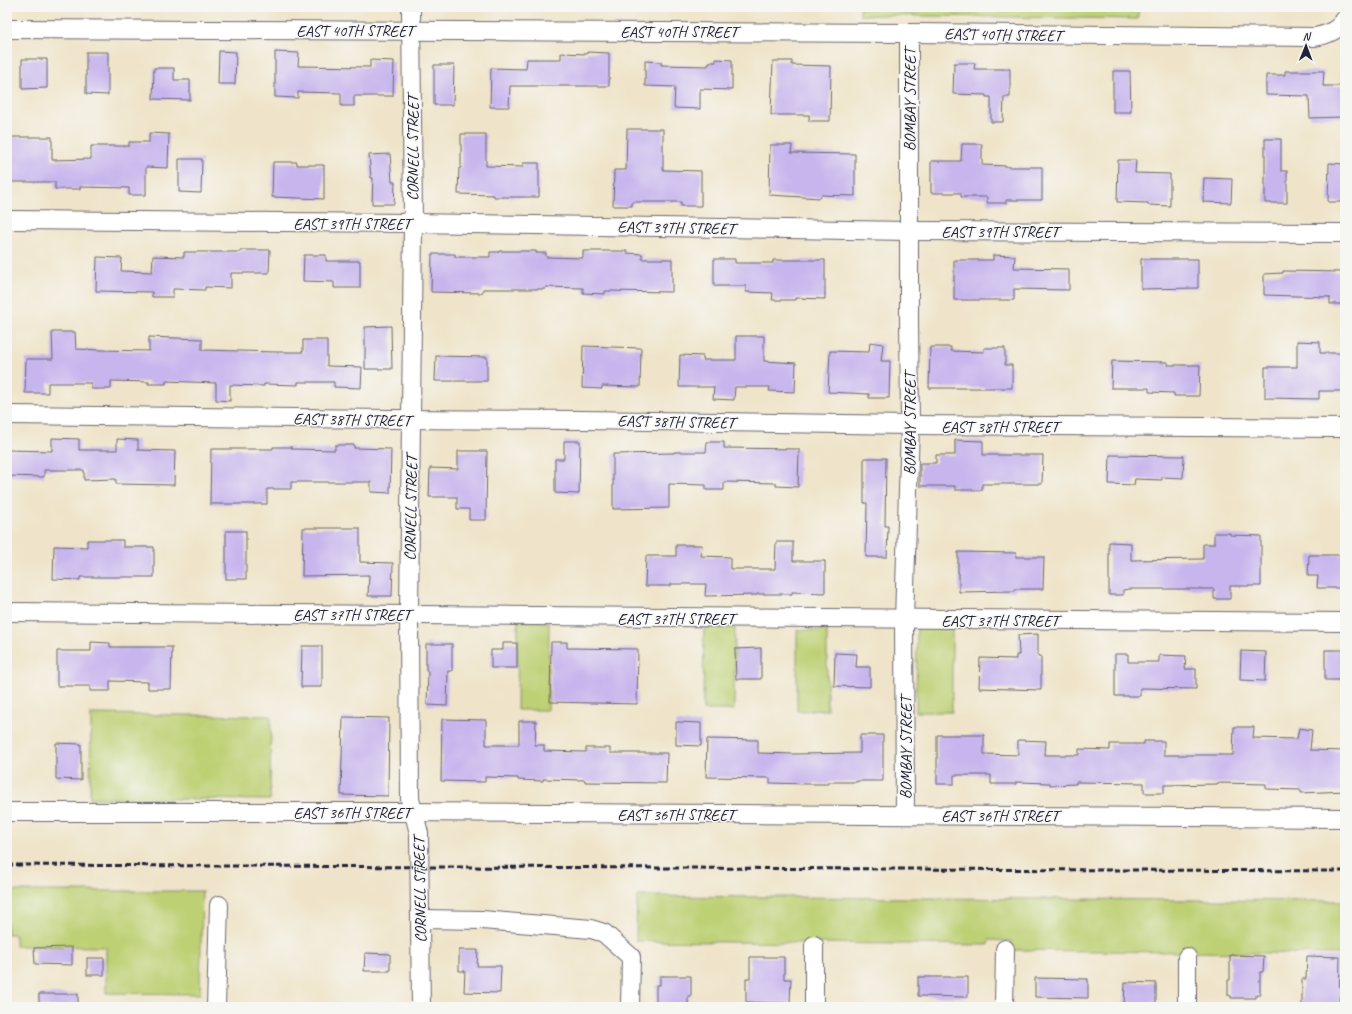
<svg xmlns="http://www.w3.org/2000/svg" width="1352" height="1014" viewBox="0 0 1352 1014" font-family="Caveat,sans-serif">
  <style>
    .green { fill: #bdd073; stroke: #707957 }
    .building { fill: #c7b5ed }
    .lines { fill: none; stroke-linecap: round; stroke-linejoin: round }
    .minor-casing { stroke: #6a666d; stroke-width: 20 }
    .minor { stroke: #fff; stroke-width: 18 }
    .rail { stroke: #22223b; stroke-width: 3; stroke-dasharray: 6 3; stroke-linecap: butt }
    .labels { text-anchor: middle; stroke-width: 3; stroke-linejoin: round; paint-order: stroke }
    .street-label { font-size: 16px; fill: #22223b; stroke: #f6f6f2 }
  </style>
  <rect width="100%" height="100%" fill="#f6f6f2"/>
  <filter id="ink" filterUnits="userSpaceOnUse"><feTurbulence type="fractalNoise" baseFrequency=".025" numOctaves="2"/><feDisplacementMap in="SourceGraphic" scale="8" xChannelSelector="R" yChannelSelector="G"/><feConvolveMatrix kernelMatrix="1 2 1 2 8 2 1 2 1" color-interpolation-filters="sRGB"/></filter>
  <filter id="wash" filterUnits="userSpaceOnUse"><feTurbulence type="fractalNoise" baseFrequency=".012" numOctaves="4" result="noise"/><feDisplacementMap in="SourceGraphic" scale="16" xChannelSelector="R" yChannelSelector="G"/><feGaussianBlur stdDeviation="0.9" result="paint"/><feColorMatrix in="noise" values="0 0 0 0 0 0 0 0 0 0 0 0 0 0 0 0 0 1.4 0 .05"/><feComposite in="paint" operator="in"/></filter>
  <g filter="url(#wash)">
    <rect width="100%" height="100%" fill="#efe4c9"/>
    <g class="green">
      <path d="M860,7h278v12l-278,-4z"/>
      <path d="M518,621l31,1 -1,88h-31z"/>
      <path d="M917,627h35v85h-36z"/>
      <path d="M704,628h31l-1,82h-31z"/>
      <path d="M797,630h30v80l-30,1z"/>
      <path d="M91,714l180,2 -1,84 -180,-2z"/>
      <path d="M7,891h195l-2,103 -94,-1v-46l-91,-1v-12h-8z"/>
      <path d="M637,896l708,5v53l-334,-4v-9l-22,-1 -1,5 -352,-4z"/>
    </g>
    <g id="blocks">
      <g class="building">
        <path d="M219,51l17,1 -1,32h-17z"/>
        <path d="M86,52h22v43l-22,-1z"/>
        <path d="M275,52l24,1 -1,13 72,1v-7l24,1 -1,35h-39v10h-13v-13l-43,-1v6l-23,-1z"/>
        <path d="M587,52l22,1v33h-99l-1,21h-19l1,-39 35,1 1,-10h34v-6l26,1z"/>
        <path d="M22,59h25v29l-25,1z"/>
        <path d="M716,59l16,1v30l-32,-1v20l-26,-1 1,-21 -30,-1v-25l16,1v3l47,1v-2h2v-2h6z"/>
        <path d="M773,61h19v4l39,1 -1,55h-21v-6h-38z"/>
        <path d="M954,63h21l-1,6h36v28h-6l-1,25h-12v-25h-5v-2l-33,-1z"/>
        <path d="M434,65h20l-1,40h-19z"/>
        <path d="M154,68h20v12h16v20l-37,-1z"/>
        <path d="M1113,71h17l1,41h-18z"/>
        <path d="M1285,71h39l-1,15h19v31l-32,1 -1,-22 -43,-1v-20h19z"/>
        <path d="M627,129h36v41l38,1v35h-20v-4h-49v4h-19l1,-36h12z"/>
        <path d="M149,133l20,1 -1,34 -22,-1v28h-17v-7l-49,-1v2h-25v-7h-48v-45h45v23l39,-1v-13h38v-4h20z"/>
        <path d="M461,134h25v32l37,1v-4h16v34h-45v-2l-36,-1 1,-26h2z"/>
        <path d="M1265,139h16v32h6v32h-22z"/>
        <path d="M962,144h20v21l25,1v1h35v33h-36v3h-19v-6h-26v-4h-30v-32h30z"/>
        <path d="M770,145h22l-1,8 64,1v42l-34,-1 -1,3 -51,-3z"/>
        <path d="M390,154l2,28h3l-1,22h-22l1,-26h-2l-2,-23z"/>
        <path d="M179,159h23l-1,34 -22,-1z"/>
        <path d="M1118,160h18l-1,13 35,1v32l-22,-1v-2l-31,-1z"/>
        <path d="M273,162h24v3h27v34l-52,-2z"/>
        <path d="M1329,163l16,1v38h-17z"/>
        <path d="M1204,178l28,1 -1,24 -28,-1z"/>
        <path d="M241,250h29l-1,23h-38v15l-26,-1v3l-32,-1v8h-21v-5l-56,-1 1,-34 25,1 -1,13 31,1 1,-16 31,1v-5h57z"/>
        <path d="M499,251h37v2h10v4l37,1v-7h44v2l15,1v5h30v33l-67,-1v3l-22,-1v-5l-37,-1 -1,2h-62l-1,4 -51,-1 1,-38h23v3h35v-5h9z"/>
        <path d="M304,255h22v6h34v27h-26v-6l-31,-1z"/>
        <path d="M993,255l22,1 -1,12 55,1v21l-55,-1v11h-60v-40h39z"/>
        <path d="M714,259h21v4h38v-3h52v39l-30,-1v2h-23l1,-7 -27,-1v-6h-32z"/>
        <path d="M1141,259h57v29l-57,1z"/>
        <path d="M1283,271l62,1v32h-15v-7l-66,-2v-21l19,-1z"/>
        <path d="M391,326l1,43h-27v-42z"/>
        <path d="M52,332h23l1,17 25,1 48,1v-14l53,2v11l75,2h26v-12h24v26l35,1 -1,21 -27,-1v-5h-36v3l-34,-1v2l-34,-1v16l-14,-1v-17l-50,-2v3h-18l1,-2 -38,-1v8h-20v-6h-43v10h-23l1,-34h27z"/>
        <path d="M736,336h28v25l32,2 -1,29 -26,-1 1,-4h-35l-1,13 -21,-1 1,-12h-35l1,-32 23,1v4h33z"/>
        <path d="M1297,341l23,1v11h25v38h-26v8l-54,-1v-31h32z"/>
        <path d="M870,342l13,2 -2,17h9l-1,37h-20v-4l-41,-2 2,-41 39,1z"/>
        <path d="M583,346l58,2 -1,39 -38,-1v3l-20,-1z"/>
        <path d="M930,347h21v4l33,1v-4h21v17h7v23h-83z"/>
        <path d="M436,356l51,1v24h-52z"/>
        <path d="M1112,361l56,1v3h32l-1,31h-25v-3l-25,-1v-4h-38z"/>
        <path d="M52,438l27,1v11h38v-11l21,1v10l37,1 -1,34 -58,-1v-5l-32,1v-10h-40v7l-37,-1v-26l45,1z"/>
        <path d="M955,440l28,1v14h60l-1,29h-60v6h-27v-4h-35v-23h16v-8h19z"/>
        <path d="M564,441h16l-1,53 -24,-1v-34h9z"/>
        <path d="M707,442h17v6l75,1 -1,38 -22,-1v-3l-52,-1v8h-18v-5l-37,-1v24l-56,1v-55l61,-1v-1h32z"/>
        <path d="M335,445h19v3l37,1 -1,44 -19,-1v-10h-80v7h-24v15h-57l1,-55h62v-2h19v2l43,1z"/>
        <path d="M458,451h29l-1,69h-17v-11h-12v-12h-28l1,-29 28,1z"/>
        <path d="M1110,455l74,1 -1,22 -21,-1v3l-27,-1 -1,6 -25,-1z"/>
        <path d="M864,458h22l-1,68h3l-1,31h-21l1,-54h-3z"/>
        <path d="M303,528h57v34l33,1 -1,33h-24l1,-21 -67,1z"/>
        <rect x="226" y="531" width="20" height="48"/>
        <path d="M1214,533h16v2l31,1v50h-31v13h-16v-10h-84l-7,1v5h-14v-53l22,1v17l72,-1v-15h11z"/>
        <path d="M87,540h36v7h31v30h-74v3l-27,-1 1,-33 33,1z"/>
        <path d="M776,542h17v19h32v32l-33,-1v2h-35v1l-52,1 1,-12h-35v2h-26l1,-30h30v-11h26l-1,11 29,1v12h45z"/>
        <path d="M958,552l58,1v4h28l-1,32h-28v2l-56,1v-19h-1z"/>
        <path d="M1309,555h35v33h-27l1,-12h-10z"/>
        <path d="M1038,634v22h3v34l-62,-2 1,-30 36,1v-4h3l-1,-20z"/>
        <path d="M91,642l19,1v4h62l-1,42h-23v-7l-38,-1v10h-20v-5h-33v-35h34z"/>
        <path d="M551,642h16v6l71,1 -1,55 -87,-2z"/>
        <path d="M503,643h14v25h-26v-18h12z"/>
        <path d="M426,644h26v27h-4l-1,35 -20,-1 1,-34h-2z"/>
        <path d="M302,646h20v41h-21z"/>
        <path d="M761,648v31h-25l-1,-30z"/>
        <rect x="1325" y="650" width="20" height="30"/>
        <path d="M1241,651l25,1 -1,29 -25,-1z"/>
        <path d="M835,653l22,1 -1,13h14v20l-36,-1z"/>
        <path d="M1115,654h13v8h31v-7l27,1 -1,13h11v20l-56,-1v8h-25z"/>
        <path d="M343,717l46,1 -1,78 -47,-1z"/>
        <path d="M442,719l44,1v25h33v-24h17l-1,24h9v6l42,1v-4h24v5h57l-1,30 -81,-1v-2l-42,-1v2l-25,-1v-2l-33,-1v5l-44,-1z"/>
        <path d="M676,722l25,1v23l-25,-1z"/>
        <path d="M1234,727h20l-1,11 44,1 2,-11 13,2 -2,20 35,1v40l-44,2v-3l-35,-1v-5l-49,-1v1l-53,1v8h-20v-10l-68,-1v2l-26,1v-2l-34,-1v2h-25v-9h-37v9h-17v-49h47v19l34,1v-15l28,1 -1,14h34v-6l31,1v-6h34v-3h20v14h69z"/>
        <path d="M860,735h23v46h-26v1h-28v2h-22l-37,-1v-5l-64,-1 1,-38 51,1v13l36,1 66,-1z"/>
        <path d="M56,743l25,1v36l-25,-1z"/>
        <path d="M72,947v18l-37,-1 -1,-16z"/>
        <path d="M459,950h19l-1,16h24l-1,27 -36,-1 1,-21h-6z"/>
        <path d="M365,953l25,1v17h-26z"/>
        <path d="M1230,955l34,1 -1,16h-3v23h-4v3h-25v-2l-3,-1v-15h2z"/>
        <path d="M1307,956l33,1 -1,50h-37v-28h4z"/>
        <path d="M750,957h34v22h7l-1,24 -44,-1v-24h4z"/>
        <rect x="87" y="958" width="17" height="17"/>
        <path d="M660,976h31v20h-3v11h-32v-22h4z"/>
        <path d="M918,977h50v20l-50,-1z"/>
        <path d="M1035,978l53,1v19l-53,-1z"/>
        <path d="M1125,982l31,1v24h-32z"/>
        <rect x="39" y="994" width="39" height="13"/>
      </g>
    </g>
  </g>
  <g filter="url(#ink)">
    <use href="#blocks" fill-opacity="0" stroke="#6a666d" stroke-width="1"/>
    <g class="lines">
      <defs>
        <g id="minor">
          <path d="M411,7l2,216 -4,392 1,184 9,34 2,174"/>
          <path d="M7,29l902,4 406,4c11,-2 24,-7 30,-18"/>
          <path d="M7,220l406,3 496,8 436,2"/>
          <path d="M7,415l383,4 194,1 326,5 435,3"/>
          <path d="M7,612l1338,10"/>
          <path d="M7,812h388l950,6"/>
          <path d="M905,815l-1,-195 6,-195 -1,-108v-284"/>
          <path d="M420,919l62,1 109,9 13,4 27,24 -1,50"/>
          <path d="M814,945v62"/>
          <path d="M1187,957v50"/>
          <path d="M216,1007l3,-102"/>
          <path d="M1004,1007l1,-58"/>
        </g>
      </defs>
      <use href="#minor" class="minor-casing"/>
      <use href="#minor" class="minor"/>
      <path class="rail" d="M7,865l1338,6"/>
    </g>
  </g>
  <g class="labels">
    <g class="street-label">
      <text x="355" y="36">EAST 40TH STREET</text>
      <text x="679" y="37">EAST 40TH STREET</text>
      <text transform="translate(1003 34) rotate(1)" y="6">EAST 40TH STREET</text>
      <text transform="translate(909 100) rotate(-90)" y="6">BOMBAY STREET</text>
      <text transform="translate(412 148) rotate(-90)" y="6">CORNELL STREET</text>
      <text x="352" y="229">EAST 39TH STREET</text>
      <text transform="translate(676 227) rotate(1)" y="6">EAST 39TH STREET</text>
      <text x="1000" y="237">EAST 39TH STREET</text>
      <text transform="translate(352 419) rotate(1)" y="6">EAST 38TH STREET</text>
      <text transform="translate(676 421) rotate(1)" y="6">EAST 38TH STREET</text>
      <text transform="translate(909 424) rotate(-90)" y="6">BOMBAY STREET</text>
      <text x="1000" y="432">EAST 38TH STREET</text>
      <text transform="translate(410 508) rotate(-89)" y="6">CORNELL STREET</text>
      <text x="352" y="620">EAST 37TH STREET</text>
      <text x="676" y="624">EAST 37TH STREET</text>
      <text x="1000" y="626">EAST 37TH STREET</text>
      <text transform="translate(905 748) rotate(-90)" y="6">BOMBAY STREET</text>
      <text x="352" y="818">EAST 36TH STREET</text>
      <text x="676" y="820">EAST 36TH STREET</text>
      <text x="1000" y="821">EAST 36TH STREET</text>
      <text transform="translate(419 890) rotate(-91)" y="6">CORNELL STREET</text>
    </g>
  </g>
  <rect width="1352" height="1014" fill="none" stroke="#f6f6f2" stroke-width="24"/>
  <g transform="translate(1306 46) rotate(1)" stroke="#f6f6f2" stroke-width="3" paint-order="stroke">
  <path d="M0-3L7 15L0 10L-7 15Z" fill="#22223b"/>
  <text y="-6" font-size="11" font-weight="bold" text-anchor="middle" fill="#22223b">N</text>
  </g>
</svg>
